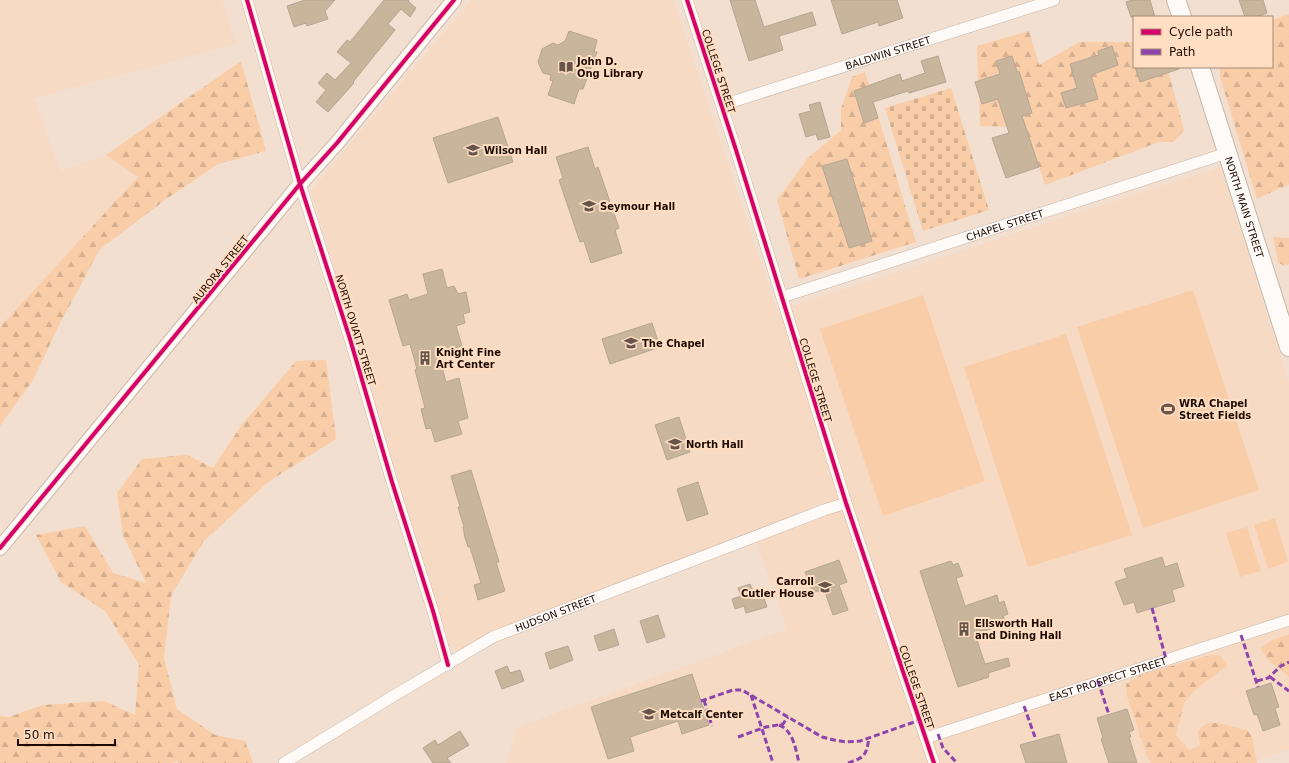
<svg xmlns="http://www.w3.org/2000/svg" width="1289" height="763" viewBox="0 0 1289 763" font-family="'DejaVu Sans',sans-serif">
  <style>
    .built { fill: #f6dac3 }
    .forest { fill: url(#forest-firs) }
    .cemetery { fill: url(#cemetery-stones) }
    .garden { fill: #f9cda8 }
    .building { fill: #c8b59b; stroke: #b4a694 }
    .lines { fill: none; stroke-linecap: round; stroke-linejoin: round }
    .minor-casing { stroke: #c8b6a7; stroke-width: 12 }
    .tertiary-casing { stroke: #c8b6a7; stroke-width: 16 }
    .primary-casing { stroke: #c8b6a7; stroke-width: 20 }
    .minor { stroke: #fdfaf8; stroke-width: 11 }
    .tertiary { stroke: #fdfaf8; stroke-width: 14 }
    .primary { stroke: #fdfaf8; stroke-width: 18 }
    .quiet { stroke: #8e44ad; stroke-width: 3; stroke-dasharray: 6 3; stroke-linecap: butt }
    .cycleway-casing { stroke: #ffdec3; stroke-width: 6 }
    .cycleway { stroke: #d6006c; stroke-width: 4 }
    .labels { text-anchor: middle; stroke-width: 4; stroke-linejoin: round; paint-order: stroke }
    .street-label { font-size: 10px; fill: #1d0a00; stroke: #ffdec3 }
    .poi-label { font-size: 10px; font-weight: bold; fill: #1d0a00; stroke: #ffdec3; text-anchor: start }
  </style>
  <defs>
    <pattern id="forest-firs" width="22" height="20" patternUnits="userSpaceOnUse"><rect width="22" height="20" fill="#f9cda8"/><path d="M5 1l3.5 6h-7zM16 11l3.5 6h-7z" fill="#d5af8f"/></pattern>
    <pattern id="cemetery-stones" width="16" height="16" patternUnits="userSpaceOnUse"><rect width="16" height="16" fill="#f9cda8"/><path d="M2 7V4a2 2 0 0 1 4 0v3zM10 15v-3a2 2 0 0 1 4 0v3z" fill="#d5af8f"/></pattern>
  </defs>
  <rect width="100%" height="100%" fill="#f2dfd0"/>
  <g class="built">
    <path d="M0,0h222l14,44 -202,54 26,73 46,-16 32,22 -138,150z"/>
    <path d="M471,0h202l104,311 443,-144 69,217v366l-40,13h-743l12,-36 269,-98 -34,-96 -295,117 -6,-2 -5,-5 -136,-452z"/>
  </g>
  <g class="forest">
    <path d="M1289,14v170l-32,15 -37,-122v-10h52v-47z"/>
    <path d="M1029,31l10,34 40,-23h55v25h33l17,63 -10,12h-15l-114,43 -19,-58 -46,-1 -3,-80z"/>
    <path d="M241,61l25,90 -48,13 -53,36 -66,50 -17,33 -21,38 -28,59 -33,46v-99l138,-150 -32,-22z"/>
    <path d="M865,72l51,170 -117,37 -22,-79 31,-42 33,-28v-21l11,-32z"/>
    <path d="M1273,237l16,1v26l-5,2 -6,-4z"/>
    <path d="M326,360l10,79 -68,43 -65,60 -32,54 -7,62 13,51 38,26 30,6 8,22h-74l-2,-2 -5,2h-172v-47l9,1 34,-12 61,-4 31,14 4,-51 -34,-53 -44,-29 -25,-47 49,-9 28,47 33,10 -23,-48 -6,-42 25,-34 45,-4 26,13 28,-42 55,-65z"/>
    <path d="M1289,634v43l-21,-17 -8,-12 13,-8z"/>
    <path d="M1211,655l10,1 6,10 -32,24 -11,13 -8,32 13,15 11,-4 -2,-15 9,-8h10l30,7 5,7 5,26h-106l-5,-10 -19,-57 -1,-12 16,-10z"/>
  </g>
  <path class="cemetery" d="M951,88l38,122 -66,21 -38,-123z"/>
  <g class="garden">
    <path d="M1193,290l66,200 -116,38 -66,-201z"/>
    <path d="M923,295l62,186 -102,35 -63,-187z"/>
    <path d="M1066,334l66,201 -104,32 -64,-200z"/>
    <path d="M1275,518l13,44 -20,7 -14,-44z"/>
    <path d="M1247,527l14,44 -21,6 -14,-44z"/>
  </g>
  <g class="building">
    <path d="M305,0h30l-10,11 3,8 -21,7 -1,-3 -12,4 -7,-21z"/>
    <path d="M384,0h25l-1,1 8,7 -6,9 -9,-8 -13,15 7,6 -42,52 1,1 -26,29 -12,-10 10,-12 -8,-7 9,-10 8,7 16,-17 -14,-11 10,-12 3,2z"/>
    <path d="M730,0h25l9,27 48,-15 4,13 -37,11 4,14 -34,11z"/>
    <path d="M831,0h66l6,18 -24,8 -1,-4 -36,12z"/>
    <path d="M1132,0h18l5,17h-24l-5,-15z"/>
    <path d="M1239,0h24l4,13 -10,4h-12z"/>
    <path d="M569,31l28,9 -3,12h3l-14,37h-4l-5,15 -26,-9 5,-14 -3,-1 1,-5 -8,-2 -5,-11 4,-13 11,-6 5,2 7,-4z"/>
    <path d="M1112,46l6,19 -27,10 7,24 -32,9 -5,-15 16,-5 -7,-24 29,-9 -1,-4z"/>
    <path d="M938,56l8,26 -37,11 -1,-2 -35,11 5,16 -14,5 -10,-32 46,-17 2,7 23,-8 -4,-12z"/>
    <path d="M1012,56l5,16 2,-1 13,42 -10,3 17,51 -33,11 -14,-40 17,-5 -11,-34 -16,5 -7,-22 25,-8 -4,-13z"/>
    <path d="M1135,67h44v2l-39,13z"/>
    <path d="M820,102l10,35 -12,3 -2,-6 -10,3 -7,-23 12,-3 -2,-6z"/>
    <path d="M498,117l15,45 -65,21 -15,-45z"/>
    <path d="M588,147l7,22 3,-2 21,61 -4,2 7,23 -31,10 -7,-22 -4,1 -21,-62 4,-2 -7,-21z"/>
    <path d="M847,159l25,82 -23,7 -27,-82z"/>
    <path d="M442,269l5,19 7,-2 4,8 8,-2 4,20 -7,2 2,9 -9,3 6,20 -24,6 8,30 13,-4 9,40 -10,3 4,13 -27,8 -4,-14 -5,1 -5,-20 4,-1 -10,-38 2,-1 -7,-25 -7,2 -14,-46 18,-6 2,6 19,-6 -5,-20z"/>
    <path d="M652,323l8,24 -50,17 -8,-25z"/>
    <path d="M679,417l11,35 -23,8 -12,-35z"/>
    <path d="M471,470l28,92h-3l9,29 -27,9 -4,-15 7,-2 -11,-36h-2l-3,-9 -2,-11h1l-6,-20h2l-9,-31z"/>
    <path d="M698,482l10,32 -21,7 -10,-32z"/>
    <path d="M1162,557l3,10 12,-4 7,23 -12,4 3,11 -38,12 -3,-11 -10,3 -9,-23 12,-4 -3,-9z"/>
    <path d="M839,560l8,22 -8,3 9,25 -15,5 -9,-26 -11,4 -8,-21z"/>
    <path d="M951,561l2,4 5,-2 5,13 -7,2 9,28 32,-11 2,8 5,-2 4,13 -5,2 3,8 -31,10 10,30 23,-6 2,8 -22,7 1,4 -31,10 -38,-116z"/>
    <path d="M750,584l3,7 8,-2 6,18 -21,6 -2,-7 -9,3 -3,-10 9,-3 -3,-8z"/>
    <path d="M658,615l7,22 -18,6 -7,-22z"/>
    <path d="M614,629l5,16 -20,6 -5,-15z"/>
    <path d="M568,646l5,14 -23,9 -5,-16z"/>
    <path d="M507,666l3,7 10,-3 4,11 -22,8 -7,-18z"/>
    <path d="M692,674l17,51 -27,9 -4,-13 -48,16 4,14 -26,8 -17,-52z"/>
    <path d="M1271,683l8,24 -4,1 5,17 -17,6 -6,-17 -3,1 -8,-24z"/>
    <path d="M1127,709l7,21 -5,2 2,5h-2l8,26h-28l-8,-24 2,-1 -6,-20z"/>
    <path d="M460,731l9,14 -22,13 4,5h-18l-10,-15 12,-8 3,5z"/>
    <path d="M1059,734l8,29h-41l-6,-18z"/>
  </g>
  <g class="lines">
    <defs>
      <g id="minor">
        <path d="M247,0l53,184 50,155 42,143 41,129 15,54"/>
        <path d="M687,0l49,150 110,353 88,260"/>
        <path id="s1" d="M722,105l332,-105"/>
        <path id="s2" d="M782,297l445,-144"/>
        <path id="s3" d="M926,738l363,-118"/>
        <path id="s4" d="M284,763l111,-68 98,-58 331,-127 22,-7"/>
      </g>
      <path id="tertiary" d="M0,548l300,-364 37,-41 117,-143"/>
      <g id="primary">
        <path d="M1176,0l6,17"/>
        <path id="s5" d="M1200,67l89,280"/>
      </g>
    </defs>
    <use href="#minor" class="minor-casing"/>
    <use href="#tertiary" class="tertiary-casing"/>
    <use href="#primary" class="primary-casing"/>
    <use href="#minor" class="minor"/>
    <use href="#tertiary" class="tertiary"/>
    <use href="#primary" class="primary"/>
    <g class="quiet">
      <path d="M1152,608l14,51"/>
      <path d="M1241,635l17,52"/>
      <path d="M1270,677l19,14"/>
      <path d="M1098,681l11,34"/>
      <path d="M1257,681l11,-3 13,-12 8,-4"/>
      <path d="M751,695l22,68"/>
      <path d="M704,700l8,26"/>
      <path d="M701,701l32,-11h9l80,47 12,3 12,2 14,-1 60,-21"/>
      <path d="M1024,706l12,34"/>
      <path d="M779,725c14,5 17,25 20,38"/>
      <path d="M938,734l5,14 14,15"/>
      <path d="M738,737l28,-10 17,-3 5,-7"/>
      <path d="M848,763c17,-6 18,-7 21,-25"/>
    </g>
    <defs>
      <g id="cycleway">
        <path d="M247,0l53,184 50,155 42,143 41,129 15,54"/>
        <path d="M687,0l49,150 110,353 88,260"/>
        <path d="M0,548l300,-364 37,-41 117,-143"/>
      </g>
    </defs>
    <use href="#cycleway" class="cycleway-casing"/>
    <use href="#cycleway" class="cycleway"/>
  </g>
  <defs>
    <symbol id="library-bare" viewBox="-9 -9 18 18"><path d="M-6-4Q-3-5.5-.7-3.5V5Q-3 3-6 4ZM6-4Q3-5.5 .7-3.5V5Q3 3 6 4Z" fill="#685549" stroke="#ffdec3" stroke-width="2.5" paint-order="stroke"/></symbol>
    <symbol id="school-bare" viewBox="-9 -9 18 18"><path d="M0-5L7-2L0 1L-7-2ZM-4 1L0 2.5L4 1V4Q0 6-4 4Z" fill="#685549" stroke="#ffdec3" stroke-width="2.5" paint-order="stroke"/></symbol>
    <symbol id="building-bare" viewBox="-9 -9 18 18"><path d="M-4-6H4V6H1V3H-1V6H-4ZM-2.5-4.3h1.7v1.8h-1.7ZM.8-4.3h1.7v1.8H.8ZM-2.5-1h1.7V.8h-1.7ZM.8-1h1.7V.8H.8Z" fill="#685549" stroke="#ffdec3" stroke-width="2.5" paint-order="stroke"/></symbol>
    <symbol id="stadium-bare" viewBox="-9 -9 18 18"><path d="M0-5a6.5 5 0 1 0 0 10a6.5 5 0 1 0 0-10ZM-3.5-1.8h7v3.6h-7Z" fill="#685549" stroke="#ffdec3" stroke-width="2.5" paint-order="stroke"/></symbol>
  </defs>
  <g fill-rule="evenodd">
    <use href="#library-bare" x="556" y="57" width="20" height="20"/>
    <use href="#school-bare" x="463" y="140" width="20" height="20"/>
    <use href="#school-bare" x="579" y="196" width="20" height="20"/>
    <use href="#school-bare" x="621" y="333" width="20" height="20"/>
    <use href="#building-bare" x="415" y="348" width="20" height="20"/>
    <use href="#stadium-bare" x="1158" y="399" width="20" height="20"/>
    <use href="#school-bare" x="665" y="434" width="20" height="20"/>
    <use href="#school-bare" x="815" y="577" width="20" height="20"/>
    <use href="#building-bare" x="954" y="619" width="20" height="20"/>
    <use href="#school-bare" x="639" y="704" width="20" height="20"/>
  </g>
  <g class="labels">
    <g class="street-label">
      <text dy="4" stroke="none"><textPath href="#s1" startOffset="174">BALDWIN STREET</textPath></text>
      <text transform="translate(719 71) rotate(72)" y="4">COLLEGE STREET</text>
      <text dy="4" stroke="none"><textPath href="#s5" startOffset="147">NORTH MAIN STREET</textPath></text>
      <text dy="4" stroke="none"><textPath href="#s2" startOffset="234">CHAPEL STREET</textPath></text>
      <text transform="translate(220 269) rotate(-51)" y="4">AURORA STREET</text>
      <text transform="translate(356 330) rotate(73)" y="4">NORTH OVIATT STREET</text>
      <text transform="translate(816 380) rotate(73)" y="4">COLLEGE STREET</text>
      <text dy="4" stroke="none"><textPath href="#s4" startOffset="311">HUDSON STREET</textPath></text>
      <text dy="4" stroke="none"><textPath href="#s3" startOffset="191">EAST PROSPECT STREET</textPath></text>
      <text transform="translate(917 687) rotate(71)" y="4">COLLEGE STREET</text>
    </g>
    <g class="poi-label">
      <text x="577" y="65">John D.<tspan x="577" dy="12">Ong Library</tspan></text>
      <text x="484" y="154">Wilson Hall</text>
      <text x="600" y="210">Seymour Hall</text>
      <text x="642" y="347">The Chapel</text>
      <text x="436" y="356">Knight Fine<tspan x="436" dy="12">Art Center</tspan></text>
      <text x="1179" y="407">WRA Chapel<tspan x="1179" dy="12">Street Fields</tspan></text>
      <text x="686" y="448">North Hall</text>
      <text x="814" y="585" text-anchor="end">Carroll<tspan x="814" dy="12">Cutler House</tspan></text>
      <text x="975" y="627">Ellsworth Hall<tspan x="975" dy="12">and Dining Hall</tspan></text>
      <text x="660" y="718">Metcalf Center</text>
    </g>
  </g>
  <rect x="1133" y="16" width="140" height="52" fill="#ffdec3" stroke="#a58975"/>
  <rect x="1141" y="29" width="20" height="6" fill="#d6006c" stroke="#a58975"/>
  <text x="1169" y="36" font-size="12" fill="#1d0a00">Cycle path</text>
  <rect x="1141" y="49" width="20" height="6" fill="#8e44ad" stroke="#a58975"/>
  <text x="1169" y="56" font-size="12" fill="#1d0a00">Path</text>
  <path d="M18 739v6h97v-6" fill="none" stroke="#1d0a00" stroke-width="2"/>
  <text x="24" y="739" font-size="12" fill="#1d0a00" stroke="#ffdec3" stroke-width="3" paint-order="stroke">50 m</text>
</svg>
